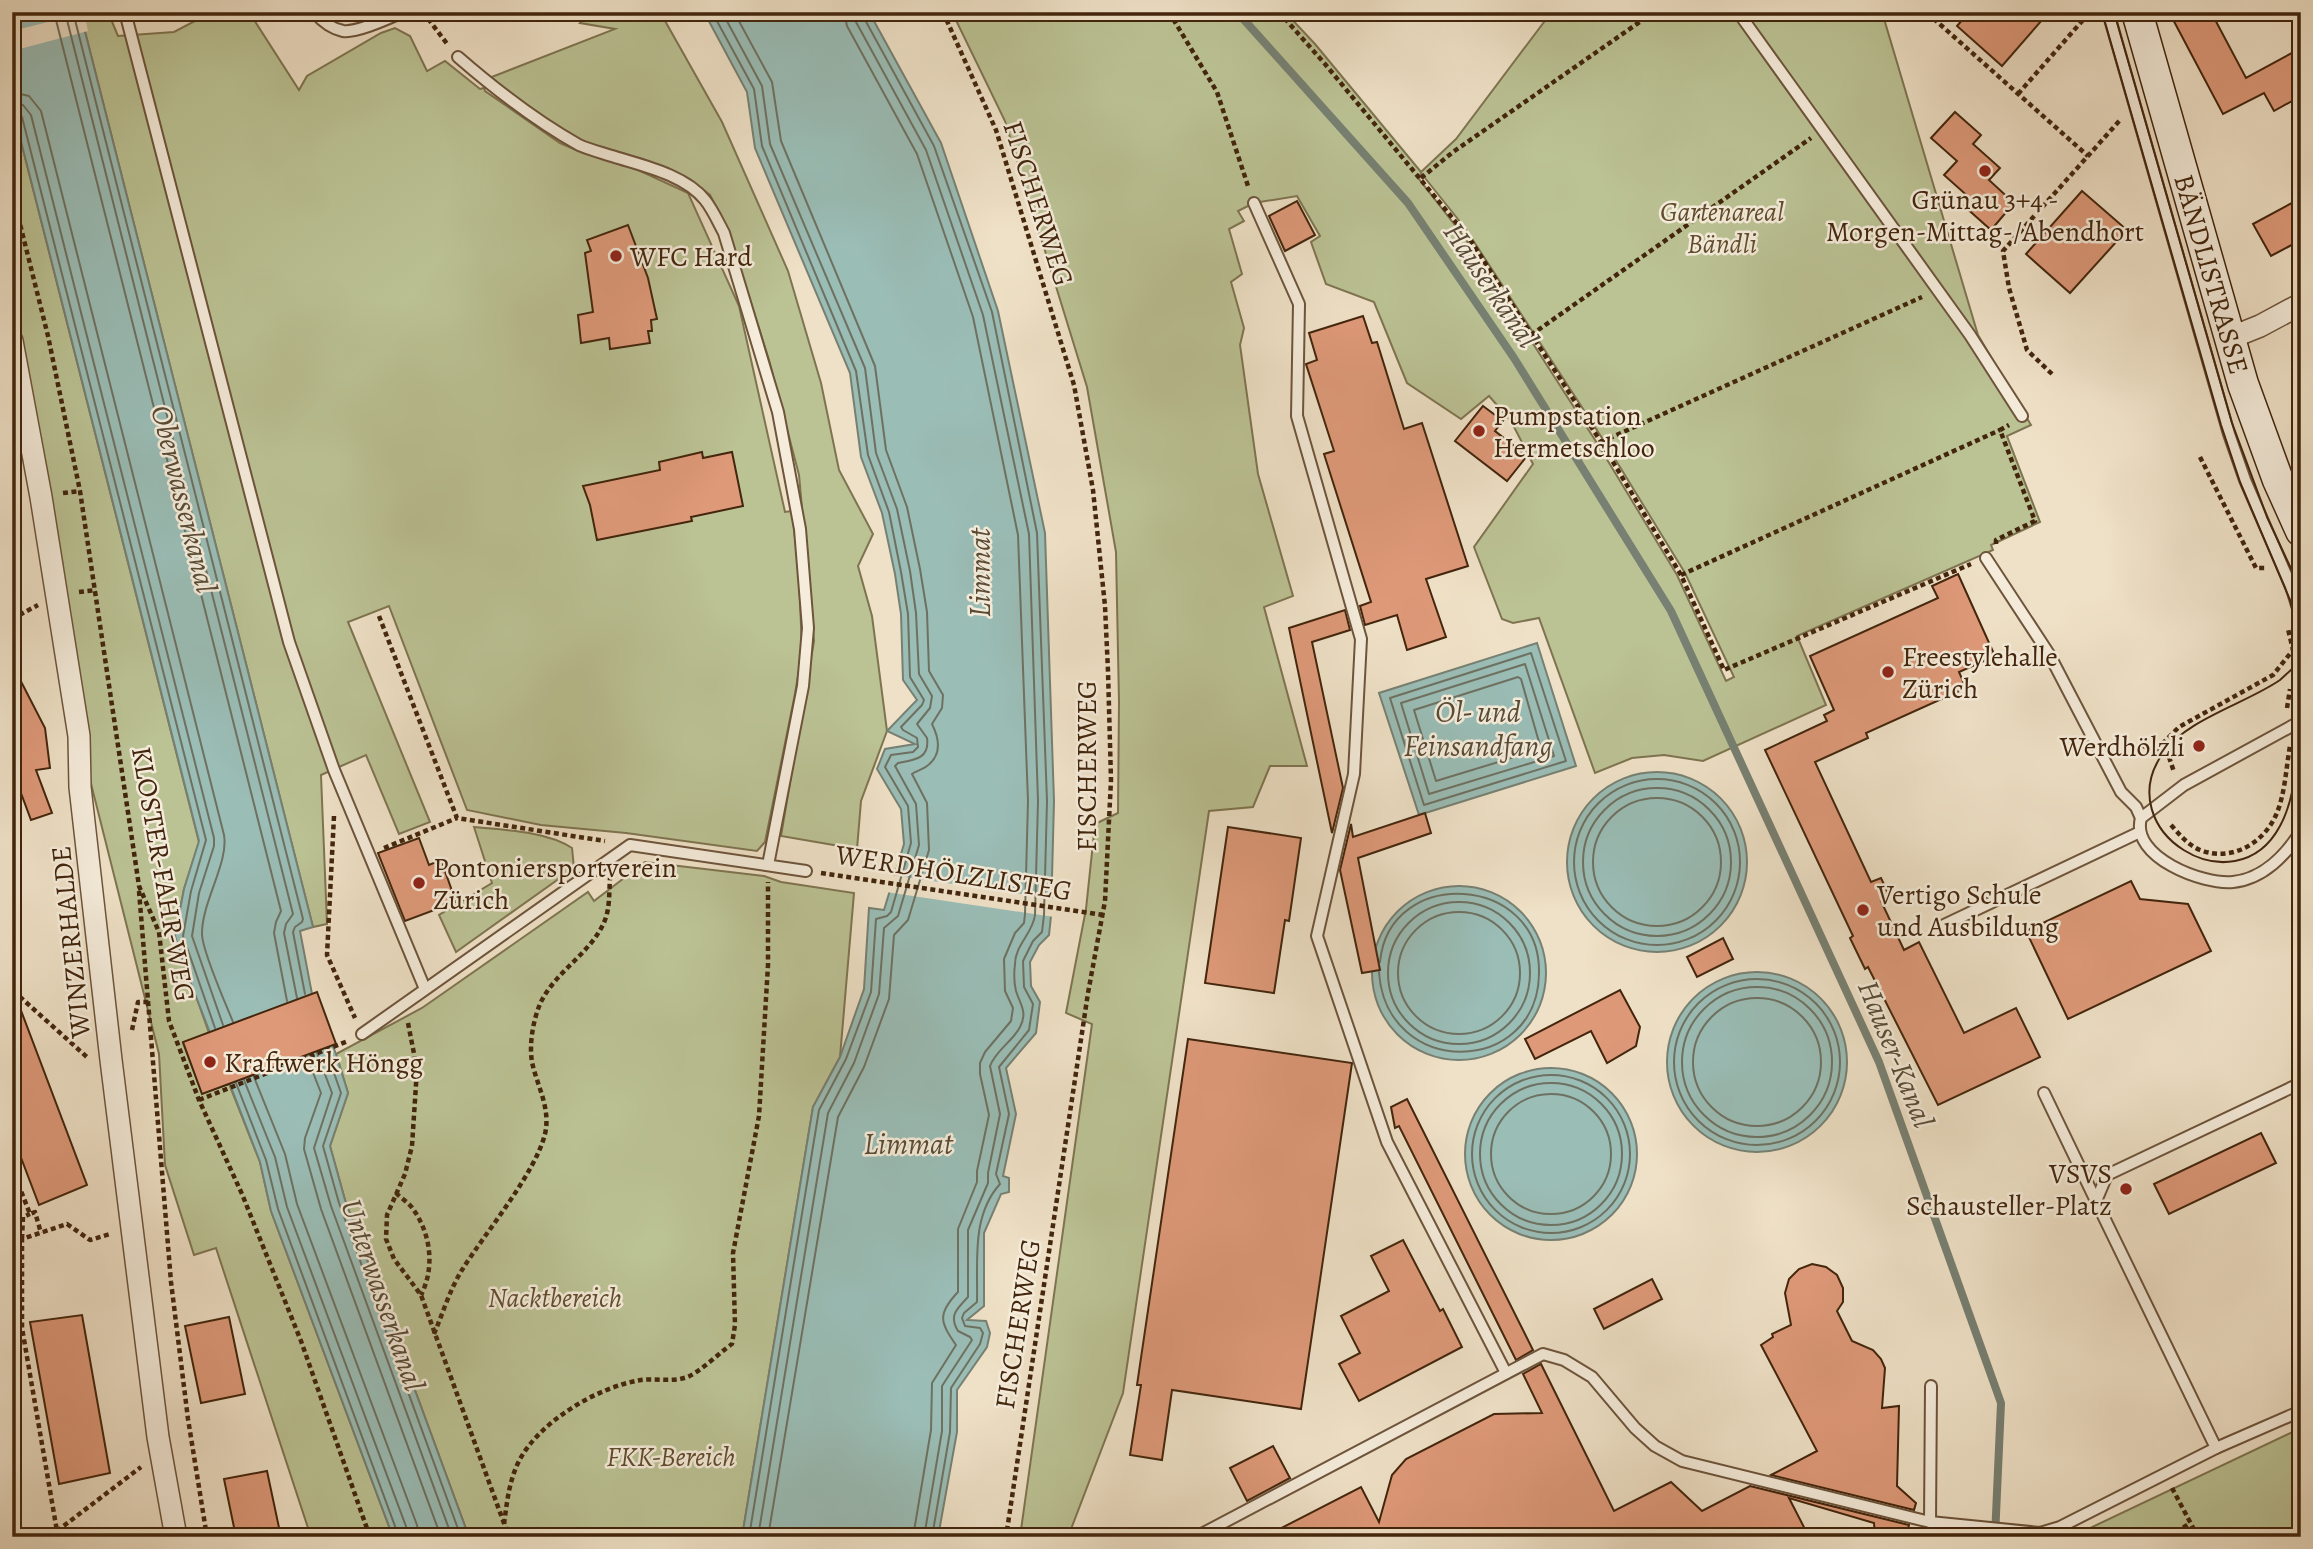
<svg xmlns="http://www.w3.org/2000/svg" width="2313" height="1549" viewBox="0 0 2313 1549" font-family="Alegreya,serif">
  <style>
    .green { fill: #bbc294; stroke: #7e7450; stroke-width: 2; fill-rule: evenodd }
    .water { fill: #9abdb6; stroke: #778072; stroke-width: 2 }
    .pier { fill: #efe1c7 }
    .lines { fill: none; stroke-linecap: round; stroke-linejoin: round }
    .shore { stroke: #6e7161; stroke-width: 2 }
    .stream { stroke: #778072; stroke-width: 8 }
    .building { fill: #de9979; stroke: #42250c; stroke-width: 2 }
    .lane-casing { stroke: #6d543b; stroke-width: 14 }
    .street-casing { stroke: #6d543b; stroke-width: 24 }
    .secondary-casing { stroke: #42250c; stroke-width: 33 }
    .path { stroke: #42250c; stroke-width: 4.5; stroke-dasharray: 5 3.5; stroke-linecap: butt }
    .lane { stroke: #f5ecdb; stroke-width: 10 }
    .street { stroke: #f5ecdb; stroke-width: 21 }
    .secondary { stroke: #f5ecdb; stroke-width: 30 }
    .tram { stroke: #42250c; stroke-width: 2 }
    .poi-dot { fill: #8f2418; stroke: #f5ecdb; stroke-width: 2.5 }
    .labels { text-anchor: middle; stroke-width: 5; stroke-linejoin: round; paint-order: stroke }
    .poi-label { font-size: 28px; fill: #42250c; stroke: #f5ecdb; text-anchor: start }
    .street-label { font-size: 28px; fill: #42250c; stroke: #f5ecdb }
    .park-label { font-size: 28px; font-style: italic; fill: #604c2e; stroke: #f5ecdb }
    .water-label { font-size: 30px; font-style: italic; fill: #584b36; stroke: #f5ecdb }
  </style>
  <rect width="100%" height="100%" fill="#efe1c7"/>
  <filter id="stains"><feTurbulence type="fractalNoise" baseFrequency=".00286" numOctaves="4"/><feColorMatrix values="0 0 0 0 .2 0 0 0 0 .09 0 0 0 0 .02 0 0 0 .5 -.17"/></filter>
  <radialGradient id="worn" r=".72"><stop offset=".6" stop-color="#630" stop-opacity="0"/><stop offset="1" stop-color="#630" stop-opacity=".3"/></radialGradient>
  <g class="green">
    <path d="M80,12h28l10,24 56,-4 38,-20h37l50,78 8,-14 74,-43 14,-5 15,8 17,35 18,-10 35,28 4,-1 1,3 75,52 23,10 53,16 52,24 51,113 46,206 7,-1 7,64 3,76 -7,43 -30,148 -8,9 -131,-18 -85,-8 -74,-15 -78,-204 -41,16 82,200 -31,12 -33,-79 -45,20 6,149 -14,3z"/>
    <path d="M591,12h69l62,110 66,149 33,112 18,87 34,64 -15,32 14,50 15,115 -26,70 -4,48 -76,-13 33,-195 -15,-166 -30,-115 -41,-130 -18,-35 -20,-16 -47,-20 -59,-17 -26,-14 -69,-50 126,-49 -35,-6z"/>
    <path d="M952,12h333l30,32 106,128 35,-33 91,-121 -2,-6h337l96,323 53,90 -24,11 33,86 -49,23 2,5 -196,86 29,69 -123,56 -39,-6 -32,3 -37,15 -56,-155 -26,5 -11,-4 -28,-72 59,-83 -22,-43 -22,-25 -28,23 -54,-36 -33,-81 -48,-18 -15,-42 9,-6 -23,-40 -43,7 -16,8 6,10 -15,8 13,45 -11,8 13,46 -4,17 18,129 35,122 -29,11 43,159h-37l-17,41 -44,4 -86,582 -55,144h-48l72,-513 -26,-11 20,-104 9,-85 23,-11 1,-111 -3,-150 -29,-165 -82,-266zM1421,173l44,55 139,213 81,132 49,104 -8,4 -49,-106 -80,-132 -132,-205 -46,-59z"/>
    <path d="M12,106l187,736 -15,47 -9,47 34,97 -26,10 19,50 27,-9 31,78 11,49 122,326h-82l-95,-289 -22,7 -29,-90 -6,-111 -80,-318 -67,-379z"/>
    <path d="M474,827c29,3 73,4 98,21l2,20 -118,84 -17,-37 53,-32z"/>
    <path d="M645,862l119,14 17,6 73,11 -14,164 -27,50 -71,430h-273l-124,-337 -15,-54 18,-53 -12,-39 86,-46 166,-116 6,9z"/>
    <path d="M2301,1428v109h-223l10,-8z"/>
  </g>
  <g class="water">
    <path d="M12,12h68l233,915 -13,4 12,63 24,60 12,39 -18,53 15,54 124,337h-76l-122,-326 -11,-49 -77,-199 -8,-27 9,-47 15,-48 -187,-735z"/>
    <path d="M704,12h165l72,131 57,168 47,222 9,268 -3,115 -2,19 -10,10 -9,17 1,24 9,16 -4,31 -30,35 10,46 -13,62 6,2v14l-8,2 -17,39v73l-17,14 19,1 4,12 -3,14 -30,43v42l-19,105h-196l71,-430 27,-50 24,-68 5,-81 15,2 20,-66 -3,-35 -24,-40 8,-20 30,-5 -28,-13 30,-31 -14,-20 -2,-66 -6,-40 -13,-61 -21,-56 -11,-84 -95,-225 -8,-56z"/>
    <path d="M1537,643l39,123 -157,49 -40,-122z"/>
    <circle cx="1657" cy="862" r="90"/>
    <circle cx="1459" cy="973" r="87"/>
    <circle cx="1757" cy="1062" r="90"/>
    <circle cx="1551" cy="1154" r="86"/>
  </g>
  <g class="pier">
    <path d="M84,13l4,18 -76,20v-20z"/>
    <path d="M891,875l164,24 -1,18 -168,-25z"/>
  </g>
  <g class="lines">
    <g class="shore">
      <path d="M54,12l227,899 -5,11 -2,11 13,68"/>
      <path d="M65,12l228,902 -7,10 -2,9 13,65"/>
      <path d="M73,12l230,907 -1,3 -7,5 -2,5 12,62"/>
      <path d="M712,12l42,77 8,57 94,225 12,84 21,57 12,60 7,42 2,63 14,23 -2,5 -21,22 2,3 14,8 1,9 -5,5 -22,3 -6,12 23,39 3,37 -20,69 -4,4 -11,3 -5,73 -25,67 -27,51 -70,427"/>
      <path d="M722,12l40,74 8,58 95,224 11,85 21,56 13,62 6,42 3,61 13,22 -2,12 -13,16 10,14c3,21 -13,22 -29,25l-3,3 21,38 3,41 -21,71 -14,12 -5,66 -25,69 -26,50 -70,424"/>
      <path d="M734,12l38,70 9,59 94,225 11,84 21,57 13,62 7,43 2,59 14,24 -1,13 -10,16c7,14 10,31 -5,42 -5,4 -11,5 -15,8l15,29 2,47 -21,70 -14,15 -5,64 -25,68 -26,50 -70,420"/>
      <path d="M844,12l3,14 70,128 56,163 45,218 10,266 -3,113 -1,9 -9,10 -11,26 1,32 8,17 -2,13 -26,31 -5,11v11l9,41 -12,56v11l-19,47v63c-21,22 -18,30 -2,53l-24,38 -1,47 -18,107"/>
      <path d="M854,12l2,10 70,128 57,165 46,219 9,267 -3,114c-2,18 -20,30 -20,49 -1,8 -1,19 1,27 4,13 12,21 4,36 -7,14 -24,23 -30,39l10,48 -12,59v10l-20,47v67c-10,11 -20,18 -10,34l12,6 2,3 -30,46v45l-18,106"/>
      <path d="M863,12l1,6 70,128 58,166 45,221 10,268 -3,114 -2,17 -9,9 -10,20 1,26 9,17 -4,26 -30,37 10,47 -13,60 4,10c-29,32 -22,78 -23,118l-13,11 -2,5 3,8 15,2 3,5 -3,11 -29,44 -1,44 -18,105"/>
      <path d="M12,92l17,4 12,15 183,724c5,28 -23,68 -22,100 1,18 23,67 31,87"/>
      <path d="M12,102l11,3 8,10 183,723v8l-15,47 -7,43 31,89"/>
      <path d="M12,111l7,1 3,5 184,723 -15,51 -8,45 32,92"/>
      <path d="M1531,653l35,108 -142,44 -34,-107z"/>
      <path d="M1525,664l29,92 -125,38 -28,-91z"/>
      <path d="M1518,677l3,2 20,70 -105,32 -22,-71z"/>
      <circle cx="1657" cy="862" r="83"/>
      <circle cx="1657" cy="862" r="74"/>
      <circle cx="1657" cy="862" r="64"/>
      <circle cx="1459" cy="973" r="71"/>
      <circle cx="1459" cy="973" r="61"/>
      <path d="M1379,972c7,107 159,105 160,1 2,-99 -150,-108 -159,-11"/>
      <circle cx="1757" cy="1062" r="83"/>
      <circle cx="1757" cy="1062" r="75"/>
      <circle cx="1757" cy="1062" r="64"/>
      <path d="M326,1050l15,43 -18,53 16,57 122,334"/>
      <path d="M317,1053l15,40 -18,55 17,58 121,331"/>
      <path d="M307,1057l14,36 -16,45 -1,11 17,60 120,328"/>
      <circle cx="1551" cy="1154" r="79"/>
      <path d="M254,1077l31,77 12,50 120,321 2,12"/>
      <path d="M244,1080l31,77 12,50 120,322 1,8"/>
      <path d="M236,1083l30,77 12,49 121,328"/>
      <circle cx="1551" cy="1154" r="71"/>
      <circle cx="1551" cy="1154" r="60"/>
    </g>
    <path class="stream" d="M1237,12l171,191 106,155 157,253 208,451 122,341 -6,134"/>
  </g>
  <g class="building">
    <path d="M1969,12h80l-47,54 -45,-40z"/>
    <path d="M2169,12h42l35,66 55,-30v48l-27,15 -10,-18 -41,21z"/>
    <path d="M1955,112l26,23 -8,9 27,24 -11,12 25,23 -23,27 -27,-24 7,-7 -27,-24 13,-14 -26,-23z"/>
    <path d="M2082,191l45,39 -57,63 -44,-39z"/>
    <path d="M2301,198v42l-30,16 -18,-32z"/>
    <path d="M1297,201l18,34 -30,16 -16,-35z"/>
    <path d="M628,225l20,53 9,41 -6,1 1,11h-4l2,12 -40,6 -1,-11 -28,5 -3,-28 15,-3 -8,-59 6,-2 -4,-11z"/>
    <path d="M1363,316l9,27 5,-1 27,87 18,-6 46,143 -42,13 20,58 -39,13 -10,-35 -32,10 -5,-19 11,-4 -47,-148 10,-3 -28,-87 11,-4 -8,-27z"/>
    <path d="M1483,406l20,15 -8,10 32,25 -20,25 -52,-40z"/>
    <path d="M702,452l1,6 29,-6 11,54 -52,11 1,4 -95,19 -7,-35 -7,-19 77,-16 -1,-8z"/>
    <path d="M1958,574l37,82 -36,16 7,16 -100,45 2,5 -53,24 56,120 10,-4 9,19 -9,4 23,49 15,-8 45,91 52,-25 24,49 -102,48 -70,-138 -3,2 -15,-31 3,-2 -88,-186 62,-29 -3,-6 10,-5 -24,-54 128,-58 -6,-12z"/>
    <path d="M1345,610l5,20 -38,12 31,146 -11,45 -43,-205z"/>
    <path d="M12,664l33,64 5,40 -14,2 16,43 -21,7 -19,-51z"/>
    <path d="M1425,813l6,20 -73,25 22,112 -18,3 -22,-103 11,-46 2,13z"/>
    <path d="M1228,827l73,11 -12,83 -4,-1 -11,73 -69,-10z"/>
    <path d="M419,838l10,27 12,-5 15,42 -51,19 -27,-68z"/>
    <path d="M2131,881l9,18 48,5 23,47 -143,68 -42,-88z"/>
    <path d="M1723,938l10,21 -36,18 -10,-20z"/>
    <path d="M1620,990l20,37 -4,19 -29,17 -16,-32 -56,28 -10,-20z"/>
    <path d="M14,992l73,193 -48,20 -27,-71v-141z"/>
    <path d="M317,992l19,52 -134,50 -19,-52z"/>
    <path d="M1188,1039l164,24 -51,346 -129,-19 -10,70 -32,-5 11,-70h-4z"/>
    <path d="M1407,1099l126,251 -17,10 -117,-234 -4,2 -4,-21z"/>
    <path d="M2261,1133l15,30 -107,51 -15,-30z"/>
    <path d="M1403,1240l37,71 3,-2 19,38 -103,54 -20,-37 21,-11 -19,-37 48,-25 -18,-35z"/>
    <path d="M1812,1264l14,3 11,8 6,13v14l-6,9 15,30 21,9 8,9 4,9 -3,40 17,-2 -2,80 19,17 -2,7 -143,-35 46,-24 -56,-106 12,-8 -1,-3 19,-9 -6,-32 4,-14 10,-10z"/>
    <path d="M1652,1279l10,20 -58,30 -10,-20z"/>
    <path d="M82,1315l28,158 -51,11 -29,-162z"/>
    <path d="M229,1317l16,77 -44,9 -16,-77z"/>
    <path d="M1541,1364l73,147 57,-29 31,29 48,-25 159,39 -3,12h-31l-1,-14 -85,-25 20,39h-545l97,-50 18,35 13,-47 14,-16 88,-45 48,-1 -19,-39z"/>
    <path d="M1273,1446l17,32 -43,23 -17,-33z"/>
    <path d="M267,1471l14,66h-45l-12,-58z"/>
  </g>
  <g class="lines">
    <defs>
      <g id="lane">
        <path d="M125,12l164,630 45,128 91,219"/>
        <path d="M314,12c7,8 18,17 29,19 14,2 46,-13 60,-19"/>
        <path d="M1738,12l232,323 52,81"/>
        <path d="M2108,12l121,422 16,46 46,106 10,32"/>
        <path d="M458,57c38,33 76,63 121,88 11,5 24,8 36,12 29,9 70,18 90,43 8,10 13,22 19,33l54,179 22,117 8,99 -5,58 -35,179"/>
        <path d="M1254,203l45,101 -2,112 64,223 -7,135 -37,162 70,206 119,231"/>
        <path d="M1986,558l63,96 72,138 15,15 5,11"/>
        <path d="M2301,721l-117,64 -43,33c-11,39 62,67 92,64 30,-3 53,-27 68,-51"/>
        <path d="M1944,925l196,-93"/>
        <path d="M362,1034l268,-189 176,26"/>
        <path d="M2044,1093l52,108"/>
        <path d="M2216,1448l-120,-247 11,-26 194,-92"/>
        <path d="M1930,1522l1,-136"/>
        <path d="M1196,1537l347,-183 21,6 28,17 43,51 20,18 27,15 248,61 110,11 20,-6 156,-79 85,-37"/>
      </g>
      <g id="street">
        <path d="M2230,338l30,-12 41,-22"/>
        <path d="M12,341l29,156 38,239 1,51 31,273 47,377 18,100"/>
      </g>
      <path id="secondary" d="M2137,12l106,372 35,96 23,51"/>
    </defs>
    <use href="#lane" class="lane-casing"/>
    <use href="#street" class="street-casing"/>
    <use href="#secondary" class="secondary-casing"/>
    <g class="path">
      <path d="M423,12l25,33"/>
      <path d="M943,12l53,118 78,255 19,105 12,116 3,65 3,109 -6,121 -17,92 -82,544"/>
      <path d="M1169,12l48,80 32,97"/>
      <path d="M1279,12l46,52 144,174 132,204 80,133 43,95 247,-106"/>
      <path d="M1940,12l-6,7 154,137"/>
      <path d="M2018,94l72,-82"/>
      <path d="M1421,178l32,-26 201,-140"/>
      <path d="M12,192l36,144 32,155 59,395 20,46 10,89 30,79 43,94 59,147 69,196"/>
      <path d="M1531,335l280,-197"/>
      <path d="M2052,374l-25,-24 -18,-62 -6,-37 118,-132"/>
      <path d="M1601,442l321,-145"/>
      <path d="M2200,457l56,111h9"/>
      <path d="M63,493l17,-2"/>
      <path d="M1996,544v-4l39,-19 -35,-91 9,-5"/>
      <path d="M1681,575l319,-145"/>
      <path d="M79,592l17,-2"/>
      <path d="M379,616l78,202 148,23"/>
      <path d="M12,619l26,-14"/>
      <path d="M2287,708l3,-19"/>
      <path d="M2142,745l12,7 25,-25 94,-52 20,-25 -5,-21"/>
      <path d="M2169,757l5,15"/>
      <path d="M334,816l-7,139 28,63"/>
      <path d="M2171,825c9,10 17,20 29,25 31,12 63,-6 76,-35 9,-20 10,-47 14,-69"/>
      <path d="M384,848l73,-30"/>
      <path d="M821,873l282,42"/>
      <path d="M139,891l32,391 17,137 19,118"/>
      <path d="M12,999l7,-3 69,62"/>
      <path d="M408,1023l9,46 -5,77 -7,28 -18,41 -1,24 8,20 27,36 88,242"/>
      <path d="M132,1030l6,-28h12"/>
      <path d="M199,1100l149,-59"/>
      <path d="M12,1168l18,46 5,-2 6,21"/>
      <path d="M396,1193c5,5 13,10 17,16 18,25 22,59 8,86"/>
      <path d="M22,1239l1,-22 7,-3"/>
      <path d="M434,1334c9,-21 16,-45 28,-64 23,-37 73,-96 83,-136 6,-26 -8,-48 -13,-72 -3,-18 1,-41 8,-58 15,-33 52,-51 65,-84 5,-13 4,-28 5,-42"/>
      <path d="M2172,1488l26,49"/>
      <path d="M504,1524c3,-22 5,-43 15,-63 20,-39 78,-74 122,-81 14,-2 29,2 43,-2 12,-2 36,-26 48,-34l3,-19 -2,-72 26,-137 9,-151v-83"/>
      <path d="M57,1531l84,-64"/>
      <path d="M58,1537l-36,-209v-89l45,-15 23,16 20,-6"/>
      <path d="M2169,1537l21,-14"/>
    </g>
    <use href="#lane" class="lane"/>
    <use href="#street" class="street"/>
    <use href="#secondary" class="secondary"/>
    <g class="tram">
      <path d="M2102,12l119,413 19,57 50,118 11,45"/>
      <path d="M2114,12l118,411 35,94 34,73"/>
      <path d="M2301,656l-9,13 -12,11c-35,24 -93,39 -117,73 -55,78 72,157 117,73 15,-27 16,-63 21,-93"/>
    </g>
  </g>
  <g class="poi-dot">
    <circle cx="1985" cy="171" r="7"/>
    <circle cx="616" cy="256" r="7"/>
    <circle cx="1479" cy="431" r="7"/>
    <circle cx="1888" cy="672" r="7"/>
    <circle cx="2199" cy="746" r="7"/>
    <circle cx="419" cy="883" r="7"/>
    <circle cx="1863" cy="910" r="7"/>
    <circle cx="210" cy="1062" r="7"/>
    <circle cx="2126" cy="1189" r="7"/>
  </g>
  <g class="labels">
    <g class="poi-label">
      <text x="1985" y="209" text-anchor="middle">Grünau 3+4 -<tspan x="1985" dy="32">Morgen-Mittag-/Abendhort</tspan></text>
      <text x="630" y="266">WFC Hard</text>
      <text x="1493" y="425">Pumpstation<tspan x="1493" dy="32">Hermetschloo</tspan></text>
      <text x="1902" y="666">Freestylehalle<tspan x="1902" dy="32">Zürich</tspan></text>
      <text x="2185" y="756" text-anchor="end">Werdhölzli</text>
      <text x="433" y="877">Pontoniersportverein<tspan x="433" dy="32">Zürich</tspan></text>
      <text x="1877" y="904">Vertigo Schule<tspan x="1877" dy="32">und Ausbildung</tspan></text>
      <text x="224" y="1072">Kraftwerk Höngg</text>
      <text x="2112" y="1183" text-anchor="end">VSVS<tspan x="2112" dy="32">Schausteller-Platz</tspan></text>
    </g>
    <g class="street-label">
      <text transform="translate(1039 203) rotate(72)" y="10">FISCHERWEG</text>
      <text transform="translate(2212 274) rotate(74)" y="10">BÄNDLISTRASSE</text>
      <text transform="translate(1086 766) rotate(-90)" y="10">FISCHERWEG</text>
      <text transform="translate(954 872) rotate(9)" y="10">WERDHÖLZLISTEG</text>
      <text transform="translate(164 874) rotate(80)" y="10">KLOSTER-FAHR-WEG</text>
      <text transform="translate(70 942) rotate(-96)" y="10">WINZERHALDE</text>
      <text transform="translate(1017 1324) rotate(-81)" y="10">FISCHERWEG</text>
    </g>
    <g class="park-label">
      <text x="1722" y="221">Gartenareal<tspan x="1722" dy="32">Bändli</tspan></text>
      <text x="555" y="1307">Nacktbereich</text>
      <text x="671" y="1466">FKK-Bereich</text>
    </g>
    <g class="water-label">
      <text transform="translate(1491 285) rotate(56)" y="10">Hauserkanal</text>
      <text transform="translate(184 499) rotate(76)" y="10">Oberwasserkanal</text>
      <text transform="translate(980 573) rotate(-90)" y="10">Limmat</text>
      <text x="1478" y="722">Öl- und<tspan x="1478" dy="34">Feinsandfang</tspan></text>
      <text transform="translate(1896 1054) rotate(68)" y="10">Hauser-Kanal</text>
      <text x="908" y="1154">Limmat</text>
      <text transform="translate(383 1295) rotate(71)" y="10">Unterwasserkanal</text>
    </g>
  </g>
  <rect width="2313" height="1549" fill="none" stroke="#efe1c7" stroke-width="42"/>
  <rect x="14" y="14" width="2285" height="1521" fill="none" stroke="#42250c" stroke-width="3.5"/>
  <rect x="21" y="21" width="2271" height="1507" fill="none" stroke="#42250c" stroke-width="2"/>
  <rect width="100%" height="100%" filter="url(#stains)"/>
  <rect width="100%" height="100%" fill="url(#worn)"/>
</svg>
